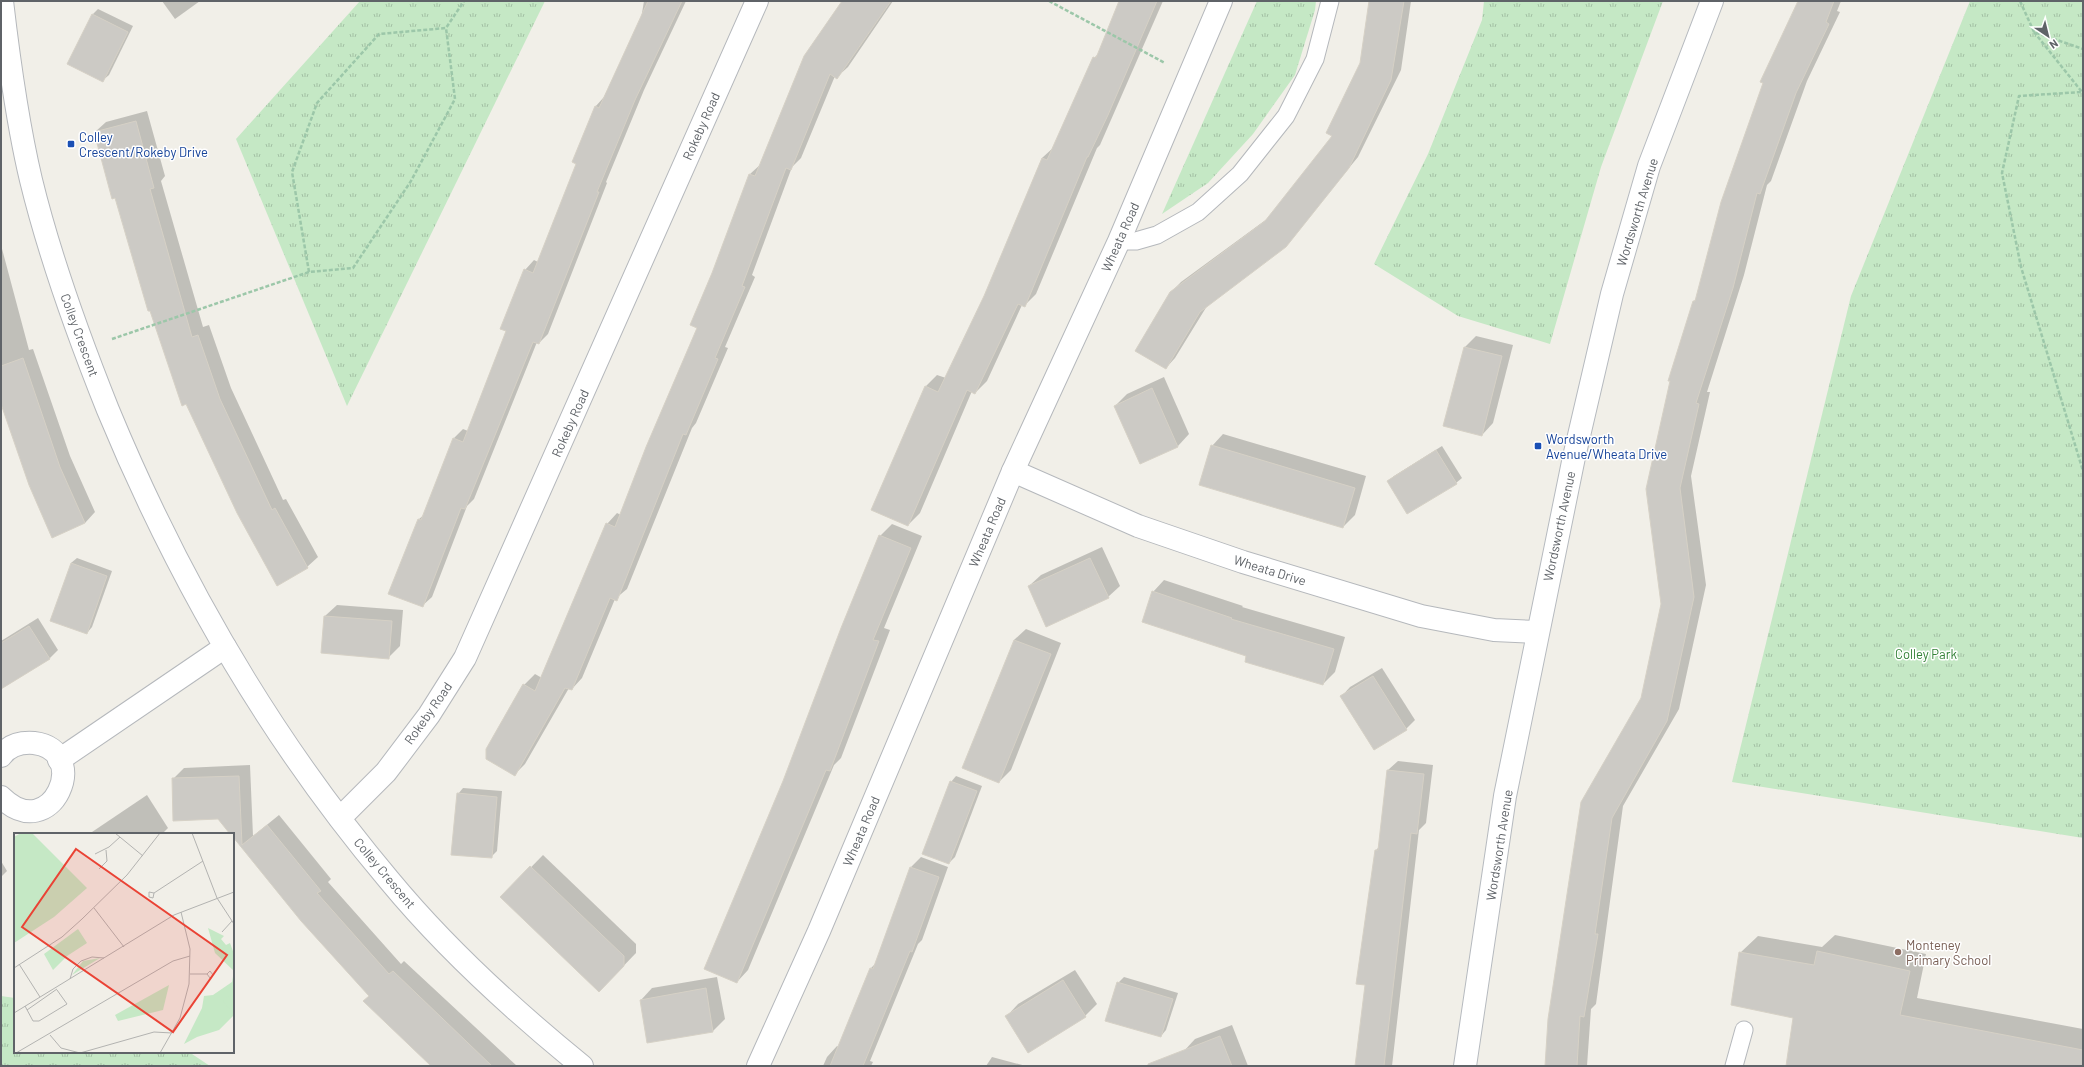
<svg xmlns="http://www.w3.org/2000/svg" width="2084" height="1067" viewBox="0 0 2084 1067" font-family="Barlow,sans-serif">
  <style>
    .grass { fill: url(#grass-tufts) }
    .shadow { fill: #0003 }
    .building { fill: #cccac5; stroke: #d6d1c6 }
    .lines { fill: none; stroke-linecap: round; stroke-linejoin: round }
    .lane-casing { stroke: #b5b8bc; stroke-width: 19 }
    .street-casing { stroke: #b5b8bc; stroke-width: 24 }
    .secondary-casing { stroke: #b6babf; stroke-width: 24 }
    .path { stroke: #9cc7a9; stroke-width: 2.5; stroke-dasharray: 4 2; stroke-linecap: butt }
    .lane { stroke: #fff; stroke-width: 17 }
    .street { stroke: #fff; stroke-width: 22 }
    .secondary { stroke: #fff; stroke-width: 22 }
    .transit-dot { fill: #1a4fb4; stroke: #fff; stroke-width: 1.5 }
    .education-dot { fill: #8d6e63; stroke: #fff; stroke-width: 1.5 }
    .labels { text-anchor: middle; stroke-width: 3; stroke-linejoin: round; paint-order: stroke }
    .street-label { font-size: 13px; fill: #5f6368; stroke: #fff }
    .transit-label { font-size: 13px; fill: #164399; stroke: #fff; text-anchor: start }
    .park-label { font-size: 13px; fill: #348238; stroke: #fff }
    .education-label { font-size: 13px; fill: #785e54; stroke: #fff; text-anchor: start }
    .inset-road { fill: none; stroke: #b3b3b1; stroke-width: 1 }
    .view { fill: #ea4335; fill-opacity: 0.15; stroke: #ea4335; stroke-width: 2 }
    .inset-edge { fill: none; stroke: #5f6368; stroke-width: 2 }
  </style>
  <defs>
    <pattern id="grass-tufts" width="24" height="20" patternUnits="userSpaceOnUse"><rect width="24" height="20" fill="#c5e8c5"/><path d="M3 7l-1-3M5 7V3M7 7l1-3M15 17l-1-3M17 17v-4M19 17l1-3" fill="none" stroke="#a3c0a4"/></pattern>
  </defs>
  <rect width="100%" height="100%" fill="#f1efe8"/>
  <g class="grass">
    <path d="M360,1h185l-198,405 -111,-267z"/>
    <path d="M1257,1h59l-1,9 -20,65 -42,59 -45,49 -46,31z"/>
    <path d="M1484,1h179l-62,166 -51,177 -92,-28 -84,-52 54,-110 54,-134z"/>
    <path d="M1970,1h113v837l-351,-56 119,-486z"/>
    <path d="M1,996l14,2v54h174l21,14h-209z"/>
  </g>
  <g class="shadow">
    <path d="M162,1h38l-25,18z"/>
    <path d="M644,1h42l-42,89 -38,92 1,1 -59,151 -9,9 -2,-1 -63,157 -7,7 -35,91 -10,9 -3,-87 6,-5 29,-76 9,-9 5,2 39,-101 18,-60 9,-10 4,2 39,-99 18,-56 9,-10 37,-78z"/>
    <path d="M843,1h50l-45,66 -11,10 -2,-1 -34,82 -9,9 -40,108 3,2 -30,70 3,1 -32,75 -4,5 -65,161 -12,10 -33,79 -10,11 -3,-1 -44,76 -10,10 9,-89 11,-11 7,4 65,-154 10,-11 4,2 77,-188 15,-53 37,-100 11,-10z"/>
    <path d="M1120,1h43l-63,144 -3,3 -61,146 -12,12 -2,-1 -35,76 -12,12 -3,-2 -52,122 -12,12 18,-139 11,-11 9,3 39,-82 57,-138 12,-11 40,-89 6,-6z"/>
    <path d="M1370,1h41l-10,69 -43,87 -73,89 -78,60 -32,52 -9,10 5,-76 10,-10 90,-66 63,-80 27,-73z"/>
    <path d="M1803,1h38l-4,10 3,1 -33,69 -36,100 -4,4 -23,90 -37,117h3l-19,84 15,109 -27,124 -56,97 -27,198 -5,5 -4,57h-41l96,-368 20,-94 32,-303 3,-3z"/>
    <path d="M98,9l35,17 -24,49 -6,5 -10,-66z"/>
    <path d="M147,111l18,65 -4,5 42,146 6,-2 22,63 52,112 3,-1 32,58 -11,10 -30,17 -161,-387 -21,-65 11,-10z"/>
    <path d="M1,245l28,105 4,-1 37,107 25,56 -10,11 -84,-122z"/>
    <path d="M1476,336l37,9 -20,78 -11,12 -17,-88z"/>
    <path d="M1164,377l25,57 -11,12 -37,16 -26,-56 12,-12z"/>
    <path d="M1223,434l143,42 -11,39 -12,12 -131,-81z"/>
    <path d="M1442,446l20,32 -6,5 -68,-2 6,-5z"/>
    <path d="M892,524l30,12 -38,92 6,2 -49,128 -7,7 -86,205 -11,12 47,-201 96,-245z"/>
    <path d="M1102,547l18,39 -12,11 -79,-11 12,-11z"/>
    <path d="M77,558l35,13 -20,56 -5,6 -16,-70z"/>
    <path d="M1164,580l79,26 -1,1 103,30 -10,35 -12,12 -170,-92z"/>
    <path d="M337,605l66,5 -3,36 -12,12 -63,-42z"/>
    <path d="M38,618l20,32 -9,9 -48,30v-48z"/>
    <path d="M1026,629l35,14 -50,127 -12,12 15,-142z"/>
    <path d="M1382,668l33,52 -9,9 -64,-33 8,-9z"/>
    <path d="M1398,761l35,4 -7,58 -7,7 -27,236h-36l10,-82 10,-134 3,-3 9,-77z"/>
    <path d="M250,765l3,71 26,-21 52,64 -3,3 73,82 3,-3 113,105h-84l-63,-70 -152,-178 -45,-39 11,-11z"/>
    <path d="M956,776l26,10 -27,71 -6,6 2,-81z"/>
    <path d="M463,788l39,3 -5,60 -6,6 -33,-63z"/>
    <path d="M147,795l21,33 -6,6h-73z"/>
    <path d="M543,855l93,89v9l-25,26 -109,-82z"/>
    <path d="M921,857l27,10 -26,73 -4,4 -48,117 3,1 -2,4h-48l4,-9 10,-11 2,1 32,-79 5,-5 35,-96z"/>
    <path d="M1,861l6,10 -6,6z"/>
    <path d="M1835,935l91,19 -9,44 166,31v37h-296l7,-48 -54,-65 18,-17 64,11z"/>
    <path d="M1075,970l22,34 -12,12h-78l11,-12z"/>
    <path d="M717,977l8,42 -12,12 -65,11 -7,-42 11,-12z"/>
    <path d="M1124,977l54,16 -12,37 -5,6 -43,-53z"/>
    <path d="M1232,1025l16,41h-58l-6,-15 11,-12z"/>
    <path d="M992,1057l34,9h-40z"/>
  </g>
  <g class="building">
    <path d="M648,1h34l-47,99 -38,92h2l-60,152 -6,-2 -68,167 -4,-1 -38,99 -35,-13 30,-75 3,1 32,-82 10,4 43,-111 -6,-2 24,-60 9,4 43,-109 -4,-2 23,-56 4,2z"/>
    <path d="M842,1h49l-54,78 -7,-5 -39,96 -5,-2 -44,118 3,1 -30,71 3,1 -32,76 -3,-1 -66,167 -7,-3 -38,92 -7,-2 -50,88 -29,-17v-10l37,-65 12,7 71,-168 9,4 31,-80 51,-119 -7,-3 22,-52 37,-99 6,2 49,-120z"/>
    <path d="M1119,1h38l-49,114 -20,42h-1l-62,150 -7,-3 -43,90 -8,-4 -59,136 -37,-16 54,-124 13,6 46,-96 58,-138 5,2 46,-103 3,1z"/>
    <path d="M1369,1h35l-13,79 -42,88 -63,79 -86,65 -34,57 -31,-18 35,-59 95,-71 67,-85 -6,-3 34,-70z"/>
    <path d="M1798,1h36l-8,21 3,2 -33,69 -36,101 -3,-1 -24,95 -37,115 3,1 -19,84 14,109 -27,124 -55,97 -17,116h3l-14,83 -4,-1 -3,50h-32l3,-47 33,-217 60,-104 20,-94 -15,-115 24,-108h-2l25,-80h2l26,-99 42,-119 -3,-1z"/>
    <path d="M92,14l36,18 -25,50 -36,-18z"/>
    <path d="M136,121l18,67 -4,1 42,148 6,-2 22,64 52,111 3,-2 33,60 -31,18 -40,-73 -51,-109 -4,2 -32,-95h-2l-33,-113 -3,1 -18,-67z"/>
    <path d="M1464,347l38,9 -20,80 -39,-10z"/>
    <path d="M23,358l37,109 25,56 -33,15 -23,-53 -28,-81v-38z"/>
    <path d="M1152,388l26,59 -38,17 -26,-58z"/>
    <path d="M1211,445l144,43 -12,40 -144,-43z"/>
    <path d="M1436,450l21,34 -50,30 -20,-33z"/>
    <path d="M879,535l32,13 -38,92 6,1 -49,130 -4,-1 -89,213 -33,-14 79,-188 58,-153z"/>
    <path d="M1090,558l19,40 -63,29 -18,-41z"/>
    <path d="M71,563l36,13 -20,58 -37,-13z"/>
    <path d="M1152,591l80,27 -1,1 103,30 -11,36 -78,-23 1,-6 -104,-34z"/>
    <path d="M324,616l68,5 -3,38 -68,-6z"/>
    <path d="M29,626l21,33 -49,30v-46z"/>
    <path d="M1014,640l37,14 -52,129 -37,-15z"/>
    <path d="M1373,676l34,54 -33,20 -34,-54z"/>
    <path d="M1387,770l37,4 -7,60 -6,-1 -27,233h-29l10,-81 -9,-1 19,-134h3z"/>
    <path d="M239,776l3,69 25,-20 54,66 -4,2 72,81 4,-3 99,95h-61l-68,-65 6,-5 -68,-75 -68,-84v-3h-3l-12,-15 -45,2 -1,-43z"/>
    <path d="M950,781l27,10 -28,73 -27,-10z"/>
    <path d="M457,793l40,4 -5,61 -41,-3z"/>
    <path d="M530,866l94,90v10l-25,26 -99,-95z"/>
    <path d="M910,867l29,10 -27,75 -2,-1 -47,115h-33l40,-98 3,1z"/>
    <path d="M1817,951l93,20 -10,44 183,35v16h-297l7,-48 -62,-13 8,-53 75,13z"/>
    <path d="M1063,980l23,37 -58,36 -23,-37z"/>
    <path d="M1117,982l56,17 -12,38 -56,-16z"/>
    <path d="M706,988l7,44 -66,11 -7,-43z"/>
    <path d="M1220,1036l12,30h-84v-2z"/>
  </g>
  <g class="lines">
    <defs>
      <g id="lane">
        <path d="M1119,241h17l21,-6 41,-23 42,-38 46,-58 29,-57 15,-58"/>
        <path d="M1734,1066l10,-36"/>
      </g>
      <g id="street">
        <path d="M2,1c7,60 15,120 29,179 19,78 47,155 77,230 70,169 163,330 281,470 57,69 124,130 193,186"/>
        <path d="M1013,471l125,55 105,36 178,54 73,14 43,2"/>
        <path d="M1,756c8,-11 20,-14 33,-13 59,7 18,104 -33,54"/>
        <path d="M59,760l166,-113"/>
        <path d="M340,818l46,-46 43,-57 36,-57 292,-657"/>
        <path d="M758,1066l61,-135 194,-460 106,-230 102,-240"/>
      </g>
      <path id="secondary" d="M1465,1066l40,-270 69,-339 38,-163 37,-128 63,-165"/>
    </defs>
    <use href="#lane" class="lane-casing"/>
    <use href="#street" class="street-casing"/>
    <use href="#secondary" class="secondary-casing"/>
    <g class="path">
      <path d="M1049,1l116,62"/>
      <path d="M2020,1l14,31 49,17"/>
      <path d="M2034,32l48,60 -63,4 -17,77 19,94 62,204"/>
      <path d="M309,272l-17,-100 25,-69 62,-69 67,-6 18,-27"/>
      <path d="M112,339l197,-67 44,-4 58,-87 44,-82 -9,-71"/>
    </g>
    <use href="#lane" class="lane"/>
    <use href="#street" class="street"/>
    <use href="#secondary" class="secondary"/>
  </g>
  <g class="transit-dot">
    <rect x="67" y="140" width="8" height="8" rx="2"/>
    <rect x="1534" y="442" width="8" height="8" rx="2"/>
  </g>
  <circle class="education-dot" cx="1898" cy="952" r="4"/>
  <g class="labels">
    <g class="street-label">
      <text transform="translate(701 126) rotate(-66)" y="5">Rokeby Road</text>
      <text transform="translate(1637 212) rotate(-73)" y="5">Wordsworth Avenue</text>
      <text transform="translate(1120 237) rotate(-66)" y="5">Wheata Road</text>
      <text transform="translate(80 335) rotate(70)" y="5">Colley Crescent</text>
      <text transform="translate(570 423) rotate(-66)" y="5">Rokeby Road</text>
      <text transform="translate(1559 526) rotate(-78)" y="5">Wordsworth Avenue</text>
      <text transform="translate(987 532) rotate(-67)" y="5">Wheata Road</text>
      <text transform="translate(1270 570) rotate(17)" y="5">Wheata Drive</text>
      <text transform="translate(428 713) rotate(-55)" y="5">Rokeby Road</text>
      <text transform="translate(861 831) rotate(-67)" y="5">Wheata Road</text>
      <text transform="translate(1499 845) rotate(-81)" y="5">Wordsworth Avenue</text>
      <text transform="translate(385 873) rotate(50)" y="5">Colley Crescent</text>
    </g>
    <g class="transit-label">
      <text x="79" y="142">Colley<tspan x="79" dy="15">Crescent/Rokeby Drive</tspan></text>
      <text x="1546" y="444">Wordsworth<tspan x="1546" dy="15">Avenue/Wheata Drive</tspan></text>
    </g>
    <g class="park-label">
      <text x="1926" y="659">Colley Park</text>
    </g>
    <g class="education-label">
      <text x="1906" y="950">Monteney<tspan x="1906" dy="15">Primary School</tspan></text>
    </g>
  </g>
  <g transform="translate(14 833)">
    <rect width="220" height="220" fill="#f1efe8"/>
    <path d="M7,0h11l55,55 -33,29 -40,26v-106zM194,95l16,8 -3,3 5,6 4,-2 4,11v61l-15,15 -22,7 -13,7 18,-36 2,-12 9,-1 19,-13 2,-11 -19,-18zM64,96l9,14 -20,13 -14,14 -9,-16zM86,125l-28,17 11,-14zM155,152l-6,25 -45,11 -3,-6z" fill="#c5e8c5"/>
    <path d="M220,159v11l-5,6 -6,-8z" fill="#c5e8c5"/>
    <path class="inset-road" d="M101,0l28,23M178,0l25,65 17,26M81,21l14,-7 11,-10M85,36l8,-8 -1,-11M140,60l-1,5 -4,-1v-5l5,1 49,-32M80,75l30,39M208,99l10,-11M5,131l21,33M0,135l48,-31 20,-18 45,-44 33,-42M176,141h17l3,-3 3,4 -3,3 -3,-4M56,146l3,-10 8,-8 11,-4 12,1M11,173l8,15h6l28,-17 -10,-14M13,177l30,-21M0,180l160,-98 60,-23M36,202l11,13 19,5 74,-21 18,1M2,220l157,-92 17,-5M146,220l20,-35 9,-34 1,-35 -9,-37"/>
    <path class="view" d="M62,16l151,106 -54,77 -151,-105z"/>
    <rect width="220" height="220" class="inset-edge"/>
  </g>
  <rect width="2084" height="1067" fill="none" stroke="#5f6368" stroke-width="4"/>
  <g transform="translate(2048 36) rotate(145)" stroke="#ffffff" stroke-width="3" paint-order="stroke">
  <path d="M0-3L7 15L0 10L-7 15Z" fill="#5f6368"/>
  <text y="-6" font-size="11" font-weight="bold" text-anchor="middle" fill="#5f6368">N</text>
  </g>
</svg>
